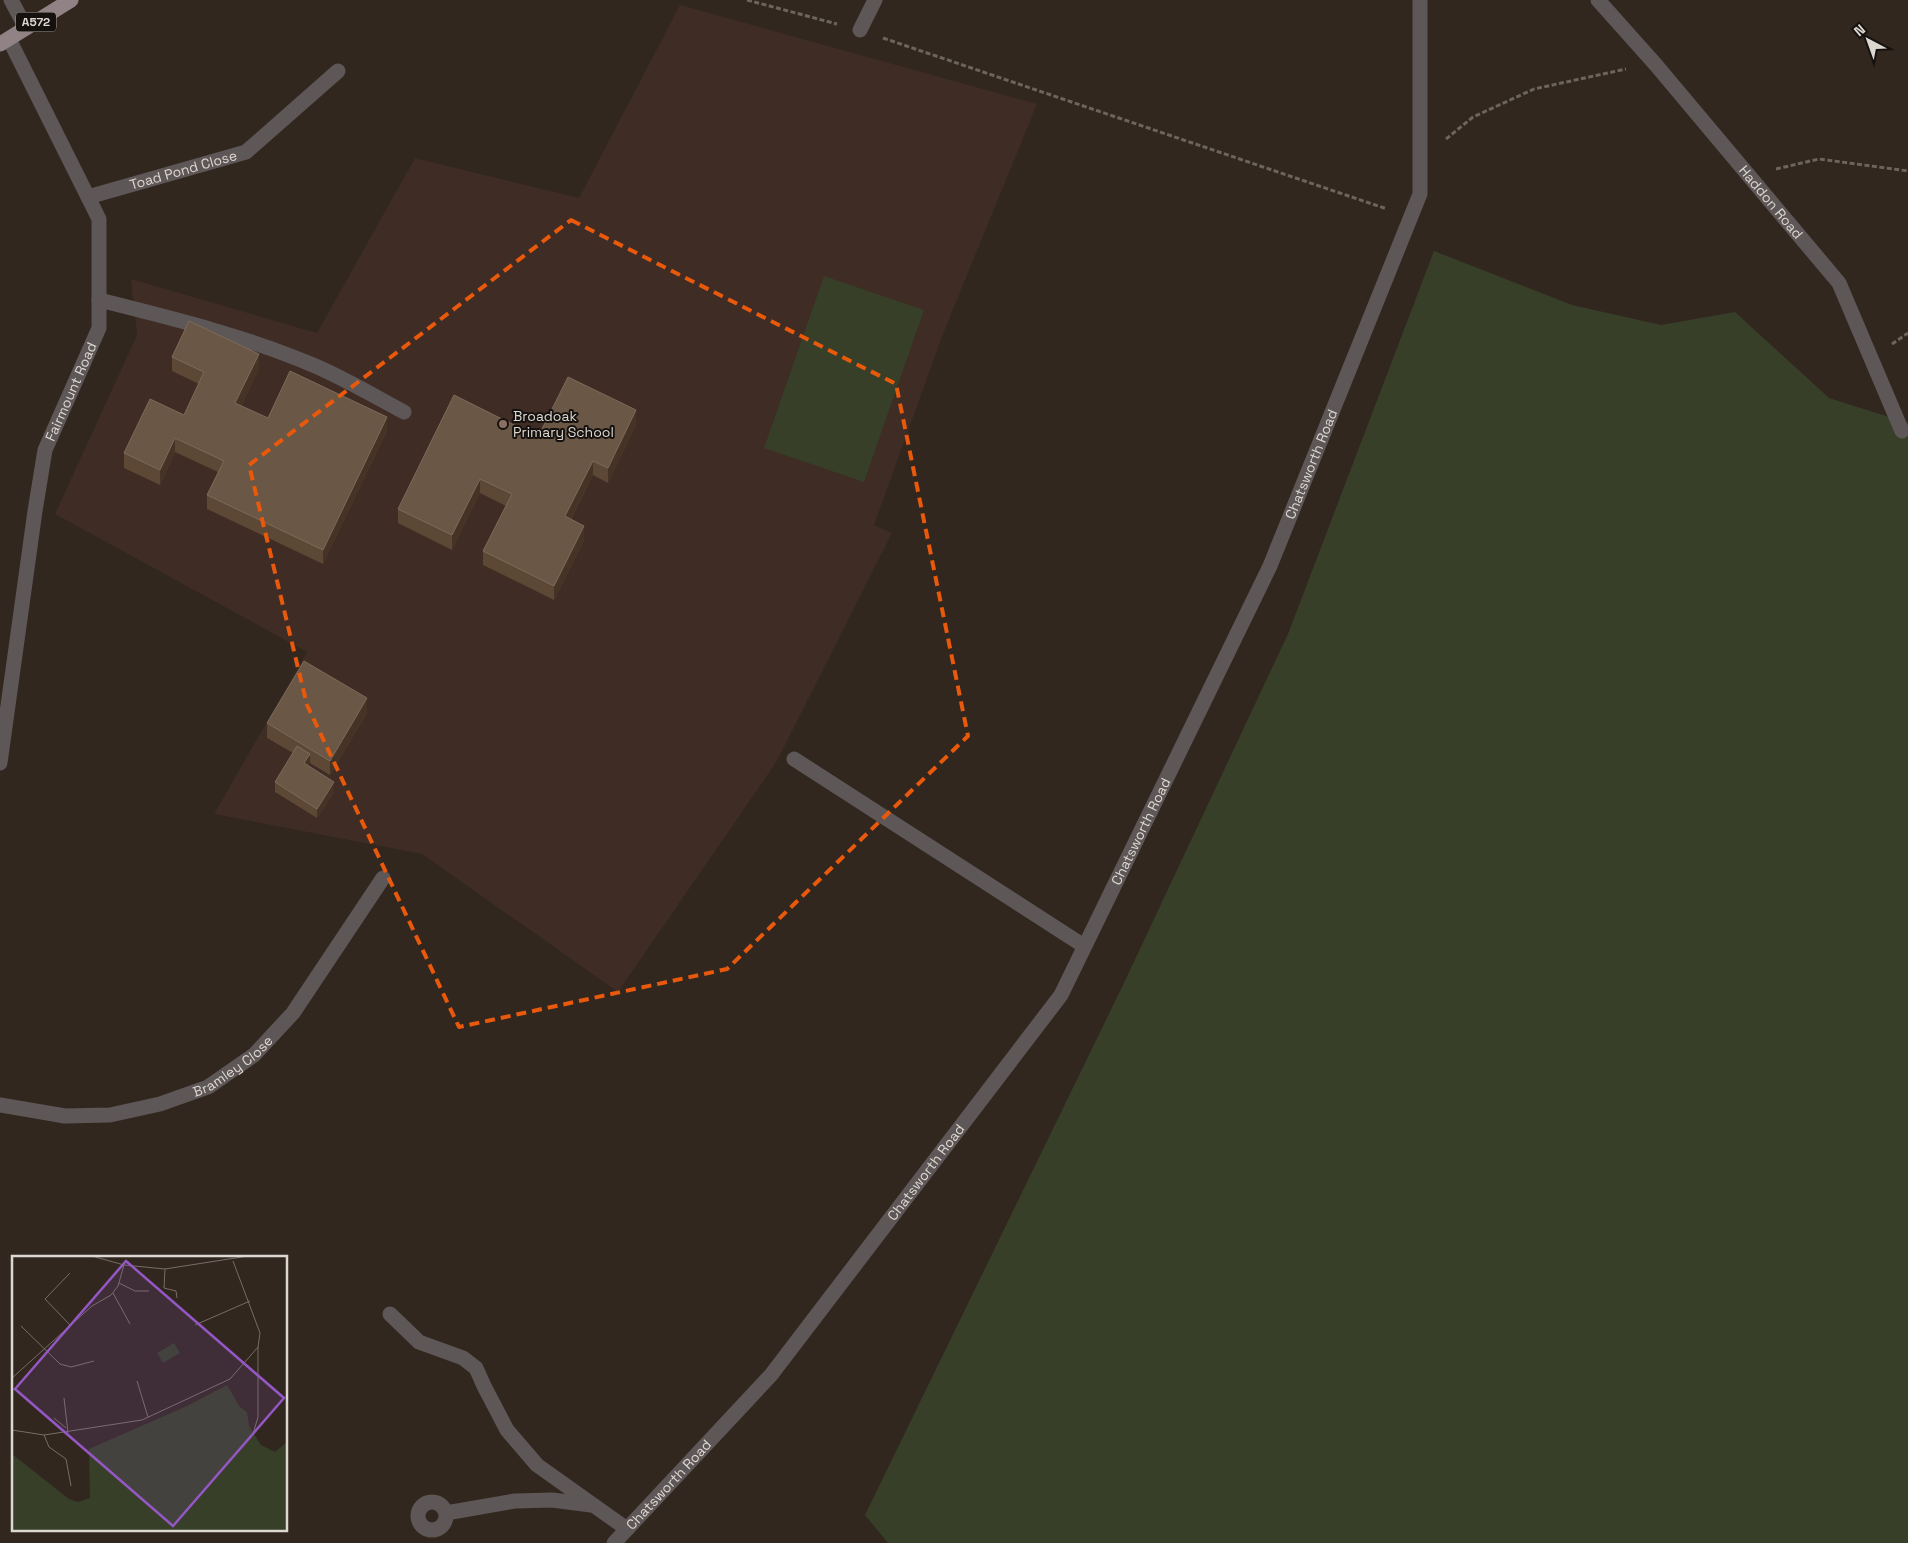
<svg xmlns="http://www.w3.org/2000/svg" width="1908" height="1543" font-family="'Space Grotesk',sans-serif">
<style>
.education{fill:#3e2c25}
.green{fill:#373f28}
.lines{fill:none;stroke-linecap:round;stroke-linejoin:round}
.path{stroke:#6d655d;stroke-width:3;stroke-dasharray:5 2.5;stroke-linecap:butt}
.lane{stroke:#5e5758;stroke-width:15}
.street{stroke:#5e5758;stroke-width:15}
.primary{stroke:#918385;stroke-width:15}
.wall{fill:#5d4835}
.shaded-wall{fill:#453425}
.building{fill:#6a5746;stroke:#7c6b5b}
.marked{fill:none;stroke:#e8590c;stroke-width:4;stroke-dasharray:10 6;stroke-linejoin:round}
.education-dot{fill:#8d6e63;stroke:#15110e;stroke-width:2}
.labels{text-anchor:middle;stroke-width:4;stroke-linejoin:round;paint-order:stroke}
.shield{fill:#15110e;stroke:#a19c96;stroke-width:1}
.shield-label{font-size:12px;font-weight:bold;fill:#ddd7d1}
.street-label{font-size:14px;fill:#ddd7d1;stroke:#15110e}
.poi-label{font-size:14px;fill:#ddd7d1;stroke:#15110e;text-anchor:start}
.inset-road{fill:none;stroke:#766d66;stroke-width:1}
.view{fill:#9457c4;fill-opacity:0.15;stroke:#9457c4;stroke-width:2.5}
.inset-edge{fill:none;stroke:#ddd7d1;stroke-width:2.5}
</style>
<rect width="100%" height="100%" fill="#31271f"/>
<path class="education" d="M680,5l357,99 -94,230 -69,191 18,8 -115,228 -159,231 -196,-138 -208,-40 93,-162 -252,-138 82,-179 -6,-56 186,54 98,-175 164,40z"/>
<path class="green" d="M1434,251l138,54 89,20 74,-13 94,86 79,25v1120h-1020l-23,-28 258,-530 165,-351z
M824,276l100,34 -60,172 -100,-34z"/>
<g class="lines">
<path class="path" d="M747,0l90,24
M883,38l504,171
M1446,139l27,-22 61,-28 92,-20
M1776,169l43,-10 89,12
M1892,344l16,-11"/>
<path class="lane" d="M11,0l15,28
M99,300c72,18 146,36 214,65 31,13 61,31 91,47
M794,759l290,187
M390,1314l29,28 44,16 13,10 8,18 23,44 30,35 90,64
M418 1516a14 14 0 1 1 28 0a14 14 0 1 1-28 0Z
M446,1513l69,-12 37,-1 39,5"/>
<g class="street">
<path id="s1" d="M1598,0l58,65 183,218 63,148"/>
<path d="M860,30l15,-30"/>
<path id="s2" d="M88,197l158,-45 92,-81"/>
<path id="s3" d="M0,763l35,-252 10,-61 54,-122v-109l-90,-180"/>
<path id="s4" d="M0,1105l65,11 45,-1 50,-11 48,-17 46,-32 39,-42 90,-135"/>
<path id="s5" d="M614,1543l157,-168 290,-380 209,-429 150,-372v-194"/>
</g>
<path class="primary" d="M0,44l71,-44"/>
</g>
<path class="wall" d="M172,357l87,12 -18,37 27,12 119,13 -64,133 -116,-55v-14l11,-23 -43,-20 -15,33 -36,-17v-15l60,-38 15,-31 -27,-13z
M636,425l-28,58 -15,-8 -22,44 13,21 -30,60 -71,-35v-14l23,-45 -26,-13 -28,57 -54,-27v-14l140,-72z
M367,713l-37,62 -20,-12 -2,3 26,26 -17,26 -42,-26v-10l18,-29 -26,-15v-15z"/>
<path class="shaded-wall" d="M259,354v15l-24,49v-15z
M636,410v15l-28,58v-15z
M387,417v14l-64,133v-14z
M175,438v14l-15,33v-15z
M593,461v14l-28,55v-14z
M480,479v14l-28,57v-15z
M584,526v14l-30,60v-14z
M367,698v15l-37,62v-14z
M310,754v9l-6,10v-10z
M334,782v10l-17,26v-9z"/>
<path class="building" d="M189,321l70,33 -24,49 33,15 22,-47 97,46 -64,133 -116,-55 17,-34 -49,-23 -15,32 -36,-17 26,-54 34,16 20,-43 -32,-15z
M568,377l68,33 -28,58 -15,-7 -28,55 19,10 -30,60 -71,-35 29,-57 -32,-15 -28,56 -54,-26 56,-114 84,42z
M304,661l63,37 -37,63 -63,-38z
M297,746l13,8 -6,9 30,19 -17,27 -42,-27z"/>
<path class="marked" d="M571,220l325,164 72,352 -241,233 -268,58 -152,-322 -58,-240z"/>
<circle class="education-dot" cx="503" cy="424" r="5"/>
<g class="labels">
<rect class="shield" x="16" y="12.5" width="40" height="19" rx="4"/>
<g class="shield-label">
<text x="36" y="26">A572</text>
</g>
<g class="street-label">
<text dy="5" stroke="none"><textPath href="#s2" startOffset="99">Toad Pond Close</textPath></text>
<text dy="5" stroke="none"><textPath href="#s1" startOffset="266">Haddon Road</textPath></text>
<text dy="5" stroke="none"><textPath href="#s3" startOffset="380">Fairmount Road</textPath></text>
<text dy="5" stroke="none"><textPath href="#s5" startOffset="1295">Chatsworth Road</textPath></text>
<text dy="5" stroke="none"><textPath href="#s5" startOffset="890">Chatsworth Road</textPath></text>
<text dy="5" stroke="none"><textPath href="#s4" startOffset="245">Bramley Close</textPath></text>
<text dy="5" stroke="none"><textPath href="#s5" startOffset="485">Chatsworth Road</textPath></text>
<text dy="5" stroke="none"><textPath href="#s5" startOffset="80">Chatsworth Road</textPath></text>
</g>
<g class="poi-label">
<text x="513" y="421">Broadoak<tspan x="513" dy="16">Primary School</tspan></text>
</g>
</g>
<g transform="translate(12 1256)">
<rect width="275" height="275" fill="#31271f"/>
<path d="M162,87l6,10 -17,10 -6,-10zM215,129l13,22 7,5 2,14 12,19 14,7 12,-10v89h-275v-77l57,45 9,3 12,-4 -1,-49 98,-43z" fill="#373f28"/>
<path class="inset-road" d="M80,0l32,9 41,4 83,-13M153,13l-1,19 12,3 1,7M58,17l-25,26 25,26M107,27l16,8h14M101,37l17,31M183,69l55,-24M9,70l39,38 11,3 23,-6M0,122l80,-72 19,-11 7,-9 6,-21M125,125l11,36M52,142l4,35M42,162l12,10M0,174l32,5 98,-15 88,-41 28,-32 2,-14 -27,-72M241,178l5,-17v-70M32,179l5,12 17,12 5,27"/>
<path class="view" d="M114,5l158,137 -111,128 -158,-137z"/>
<rect width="275" height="275" class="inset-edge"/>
</g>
<g transform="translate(1868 40) rotate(319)" stroke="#15110e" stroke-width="4" paint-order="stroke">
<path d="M0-4L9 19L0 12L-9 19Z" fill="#ddd7d1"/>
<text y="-8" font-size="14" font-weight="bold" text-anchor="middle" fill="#ddd7d1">N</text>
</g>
</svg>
